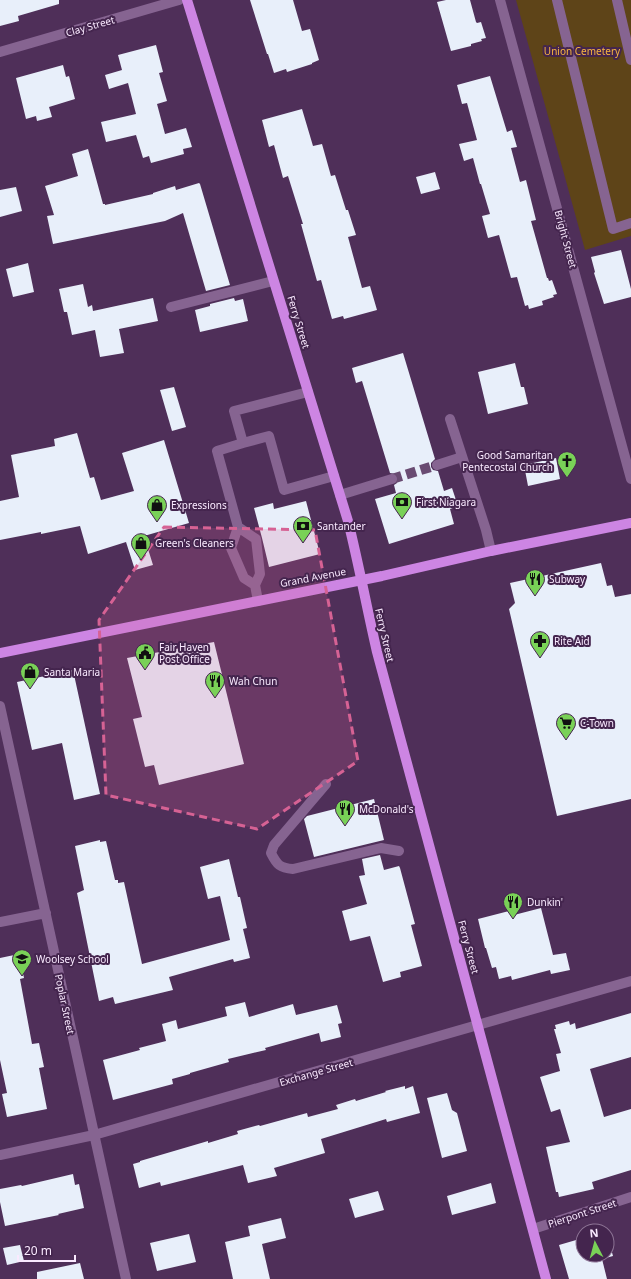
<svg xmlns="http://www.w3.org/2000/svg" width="631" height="1279" font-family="'Noto Sans',sans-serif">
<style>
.green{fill:#5e4418}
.building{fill:#e8effa}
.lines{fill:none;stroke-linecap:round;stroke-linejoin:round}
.minor-tunnel{stroke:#694b72;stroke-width:10;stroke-dasharray:10 5;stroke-linecap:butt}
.minor{stroke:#866491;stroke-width:10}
.major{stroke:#cd85e3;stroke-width:10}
.marked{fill:#d66294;fill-opacity:0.2;stroke:#d66294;stroke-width:3;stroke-dasharray:8 5;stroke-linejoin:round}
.labels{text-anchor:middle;stroke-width:4;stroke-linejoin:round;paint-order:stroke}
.street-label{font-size:10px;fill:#faeaff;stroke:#44254e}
.park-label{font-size:10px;fill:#f7b541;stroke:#44254e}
.poi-label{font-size:10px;fill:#faeaff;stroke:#44254e;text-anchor:start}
</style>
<rect width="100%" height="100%" fill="#4f2f59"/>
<path class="green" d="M516,0h115v236l-46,14z"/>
<path class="building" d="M0,0h59v4l-41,12 1,5 -19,5z
M250,0h43l9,31 8,-2 9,31 -7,3v1l-25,8 -1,-3 -12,4 -6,-19h-1z
M446,0h24l6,22 1,1 4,-1 5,16 -5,1 1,2 -11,3v2l-20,5 -14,-49z
M156,45l7,27 -4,1 8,28 -10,3 8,30 21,-6 6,19 -9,2 1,5 -33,9 -2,-7 -6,2 -7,-23 -30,7 -5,-20 35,-8 -8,-31 -19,6 -4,-14 17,-5 -4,-15z
M63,65l3,12 3,-1 6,23 -26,8 3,10 -15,4 -1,-5 -10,3 -10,-41z
M490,76l17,56 5,-2 5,17 -6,1 9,34 6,-2 10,40 -5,1 16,57h1l1,3 3,-1 5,14 -4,1 1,2 -12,4 1,4 -14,4 -1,-4 -3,1 -8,-29 -6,1 -12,-43 -11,3 -6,-22 8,-2 -9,-30h-1l-7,-26 -9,3 -5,-17 18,-4 -10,-37 -5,1 -5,-19z
M302,109l11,37 9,-2 9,32 4,-1 11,35h2l8,25 -8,2 14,51 8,-2 7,24 -33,9 -1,-3 -11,3 -11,-39 -4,1 -16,-57h2l-15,-48 -5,2 -9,-33 -5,2 -7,-27z
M88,149l15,55h2v1l48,-11v-1l22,-7 1,4 23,-7 1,1 30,101 -24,6 -23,-78 -18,8 -112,23 -6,-28 7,-1 -9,-29 33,-10 -6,-22z
M435,172l5,17 -19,5 -5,-17z
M16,187l6,24 -22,6v-27z
M621,250l10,39v8l-27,7 -10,-31 1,-1 -4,-15z
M28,263l6,29 -21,5 -7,-28z
M83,284l5,23 4,-2 1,6 60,-13 5,23 -39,8 5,24 -24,4 -5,-27 -23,5 -5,-23h-3l-5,-23z
M234,298l1,3 8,-2 5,22 -48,11 -5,-22 15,-4v-2z
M403,353l32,106 -4,4v4l2,3 5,1 6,20 8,-3 6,18 -8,3 4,15 -65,20 -14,-45 21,-6 -2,-8 3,-2 1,-6 -2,-3 -6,-1 -28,-92 -6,2 -4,-15z
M515,363l6,24h3l4,17 -40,10 -10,-42z
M174,387l12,40 -14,4 -12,-41z
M77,433l13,45 4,-1 7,23 33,-9 -12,-38 42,-13 25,83 -45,13 9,29 -18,5 -9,-28 -38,12 -8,-28 -39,8v-2l-41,8v-39l19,-4 -8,-42 44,-9 -1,-7z
M556,458l4,21 -32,7 -4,-21z
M306,501l14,53 -51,13 -7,-29 -8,-30 19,-5 1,6z
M601,563l6,23 5,-1 3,12 16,-3v205l-74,17 -48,-207 6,-6 -5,-20z
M214,642l30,122 -85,21 -5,-20 -9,2 -12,-48 9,-2 -15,-59z
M73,670l27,124 -26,6 -12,-57 -30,7 -15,-68z
M374,799l10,41 -70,17 -10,-38 3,-3z
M100,840v2l6,-1 9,39h3v3l6,-1 18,82 88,-24 -10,-44 -12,3 -8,-32 29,-8 9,38h2l7,31 -4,1 7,29 -16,4 -1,-3 -64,18 4,13 -58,14 -2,-7 -14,4 -22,-108 7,-3 -9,-44z
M380,855l4,15 15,-4 1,2 15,56 -4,1 11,41 -22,6 1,5 -18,5 -13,-46 -20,5 -8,-30 25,-7 -8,-28 6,-1 -3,-16z
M541,908l12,47 13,-2 4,17 -19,4 -1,-4 -38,10 -1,-4 -12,3 -3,-12 -4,1 -6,-20h-1l-7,-29 35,-9 1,5z
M19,954l5,24 -4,1 12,65 7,-1 5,24 -5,1 8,41 -40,8 -5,-23 5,-1 -7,-33v-102z
M245,1002l4,15 44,-13 3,11 41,-10 5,18 -4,1 3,13 -20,5 -2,-9 -54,15 1,2 -38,9 1,3 -39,11v1l-18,5 1,5 -60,16 -10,-40 37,-10 -1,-2 27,-7 -4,-17 14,-4 2,9 49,-13 -2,-9z
M631,1013v44l-41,12 14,48 27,-8v61l-39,12 2,7 -35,8 -1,-5h-2l-10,-45 24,-5 -10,-33 -9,3 -11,-35 20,-6 -4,-17 5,-1 -7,-24h2l-1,-4 14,-4 1,4 5,-2 1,6z
M405,1086v3l8,-3 7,27 -33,9 -1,-3 -65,20 4,14 -51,15 3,8 -29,7 -5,-18 -82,21 -1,-4 -21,6 -6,-24 7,-2v-1l68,-20v2l30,-9 -1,-3 22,-6 1,1 47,-13 1,4 30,-8 -2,-4 19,-6 1,2 30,-9 -1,-1z
M447,1093l5,17 5,3 10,38 -25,7 -15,-60z
M73,1174l2,11 4,-1 5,24 -26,6 1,1 -54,11 -5,-24v-13l21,-4 1,1z
M491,1183l5,20 -44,12 -5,-19z
M378,1191l6,19 -29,8 -6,-19z
M281,1218l5,20 -24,6 8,35h-37l-8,-37 25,-6 -2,-10z
M189,1234l7,28 -39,9 -7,-28z
M607,1235l6,21 -11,3 5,20h-38l-10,-34 24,-7v17h24z
M20,1245l4,16 -17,4 -4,-17z
M80,1263l4,16h-47v-7z"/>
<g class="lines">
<path class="minor-tunnel" d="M392,479l45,-14"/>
<path class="minor" d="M500,0l131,479
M557,0l56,229 18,-6
M617,0l14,60
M0,52l179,-52
M171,307l102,-26
M450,419l36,111 5,21
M243,443l26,-7 15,54 50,-14
M437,465l25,-8
M340,495l52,-16
M238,527l18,12 4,35 -5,11 3,16
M255,585l-11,-7 -13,-30 7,-21 -21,-76 26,-8 -9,-32 74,-19
M0,706l126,573
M326,784l-52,61 -3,8c6,12 9,15 22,16l88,-21 18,3
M0,922l46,-9
M0,1155l94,-20 537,-154
M533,1229l98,-32"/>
<path class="major" d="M187,0l161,521c11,44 19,88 29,131l169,627
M0,653l382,-77 109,-25 140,-28"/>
</g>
<path class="marked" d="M164,527l151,3 43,231 -101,68 -151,-34 -7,-175z"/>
<defs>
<g id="church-pin" transform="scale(1)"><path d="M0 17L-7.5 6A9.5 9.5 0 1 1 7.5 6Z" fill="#79d157" stroke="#44254e"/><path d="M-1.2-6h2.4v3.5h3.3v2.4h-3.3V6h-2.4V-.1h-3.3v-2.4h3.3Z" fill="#111"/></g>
<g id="bank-pin" transform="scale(1)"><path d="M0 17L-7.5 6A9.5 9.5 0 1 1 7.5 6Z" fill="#79d157" stroke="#44254e"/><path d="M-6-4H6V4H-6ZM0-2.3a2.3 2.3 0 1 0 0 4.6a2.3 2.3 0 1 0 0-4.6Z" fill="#111"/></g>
<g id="shop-pin" transform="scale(1)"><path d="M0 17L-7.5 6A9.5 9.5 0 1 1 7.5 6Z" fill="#79d157" stroke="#44254e"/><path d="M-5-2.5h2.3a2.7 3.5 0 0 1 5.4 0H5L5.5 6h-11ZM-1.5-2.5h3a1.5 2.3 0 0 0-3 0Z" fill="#111"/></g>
<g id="restaurant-pin" transform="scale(1)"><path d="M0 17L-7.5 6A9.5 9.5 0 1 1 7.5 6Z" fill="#79d157" stroke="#44254e"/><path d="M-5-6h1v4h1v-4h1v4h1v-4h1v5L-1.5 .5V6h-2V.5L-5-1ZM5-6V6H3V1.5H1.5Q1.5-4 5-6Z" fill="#111"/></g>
<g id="pharmacy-pin" transform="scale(1)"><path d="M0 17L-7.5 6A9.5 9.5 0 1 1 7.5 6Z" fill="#79d157" stroke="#44254e"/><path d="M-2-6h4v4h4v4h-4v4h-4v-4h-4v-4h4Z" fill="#111"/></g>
<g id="civic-pin" transform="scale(1)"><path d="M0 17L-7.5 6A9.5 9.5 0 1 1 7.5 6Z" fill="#79d157" stroke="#44254e"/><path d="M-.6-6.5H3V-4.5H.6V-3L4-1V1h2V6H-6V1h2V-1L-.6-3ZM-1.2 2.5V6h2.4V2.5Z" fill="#111"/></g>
<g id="supermarket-pin" transform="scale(1)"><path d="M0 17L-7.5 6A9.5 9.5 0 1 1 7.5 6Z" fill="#79d157" stroke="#44254e"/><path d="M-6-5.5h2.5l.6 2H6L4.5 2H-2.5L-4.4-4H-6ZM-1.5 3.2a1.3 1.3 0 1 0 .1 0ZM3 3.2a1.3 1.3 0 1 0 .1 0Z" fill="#111"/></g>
<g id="school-pin" transform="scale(1)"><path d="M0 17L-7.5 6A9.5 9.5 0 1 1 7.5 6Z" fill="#79d157" stroke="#44254e"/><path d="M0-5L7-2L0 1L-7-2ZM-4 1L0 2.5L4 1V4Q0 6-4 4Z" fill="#111"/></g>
</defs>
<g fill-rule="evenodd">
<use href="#church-pin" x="567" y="461"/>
<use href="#bank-pin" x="402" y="502"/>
<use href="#shop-pin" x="157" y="505"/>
<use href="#bank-pin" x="303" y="526"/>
<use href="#shop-pin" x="141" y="543"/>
<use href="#restaurant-pin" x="535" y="579"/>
<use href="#pharmacy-pin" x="540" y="641"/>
<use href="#civic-pin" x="145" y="653"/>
<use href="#shop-pin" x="30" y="672"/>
<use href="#restaurant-pin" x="215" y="681"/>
<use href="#supermarket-pin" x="566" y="723"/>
<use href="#restaurant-pin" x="345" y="809"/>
<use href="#restaurant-pin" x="513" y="902"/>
<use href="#school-pin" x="22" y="959"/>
</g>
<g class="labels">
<g class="street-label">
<text transform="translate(90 26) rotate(-16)" y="4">Clay Street</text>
<text transform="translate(566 239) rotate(75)" y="4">Bright Street</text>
<text transform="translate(299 322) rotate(73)" y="4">Ferry Street</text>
<text transform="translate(313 577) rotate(-11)" y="4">Grand Avenue</text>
<text transform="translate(385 635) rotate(77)" y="4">Ferry Street</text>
<text transform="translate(469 947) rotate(75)" y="4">Ferry Street</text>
<text transform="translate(65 1004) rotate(78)" y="4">Poplar Street</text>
<text transform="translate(316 1072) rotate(-16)" y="4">Exchange Street</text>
<text transform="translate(582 1213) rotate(-18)" y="4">Pierpont Street</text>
</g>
<g class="park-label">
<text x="582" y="55">Union Cemetery</text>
</g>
<g class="poi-label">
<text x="553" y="459" text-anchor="end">Good Samaritan<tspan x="553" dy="12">Pentecostal Church</tspan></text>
<text x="416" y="506">First Niagara</text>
<text x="171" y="509">Expressions</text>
<text x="317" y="530">Santander</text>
<text x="155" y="547">Green's Cleaners</text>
<text x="549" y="583">Subway</text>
<text x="554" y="645">Rite Aid</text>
<text x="159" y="651">Fair Haven<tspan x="159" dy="12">Post Office</tspan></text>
<text x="44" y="676">Santa Maria</text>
<text x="229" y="685">Wah Chun</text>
<text x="580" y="727">C-Town</text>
<text x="359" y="813">McDonald's</text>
<text x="527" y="906">Dunkin'</text>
<text x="36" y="963">Woolsey School</text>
</g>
</g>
<g transform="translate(595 1243) rotate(354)"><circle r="19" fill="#44254e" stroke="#8d7495"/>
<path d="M0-3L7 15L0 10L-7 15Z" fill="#79d157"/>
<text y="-6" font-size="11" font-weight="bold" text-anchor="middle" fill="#faeaff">N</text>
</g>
<path d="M18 1255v6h57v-6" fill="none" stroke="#faeaff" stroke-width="2"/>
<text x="24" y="1255" font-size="12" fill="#faeaff" stroke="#44254e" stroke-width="3" paint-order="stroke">20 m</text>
</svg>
